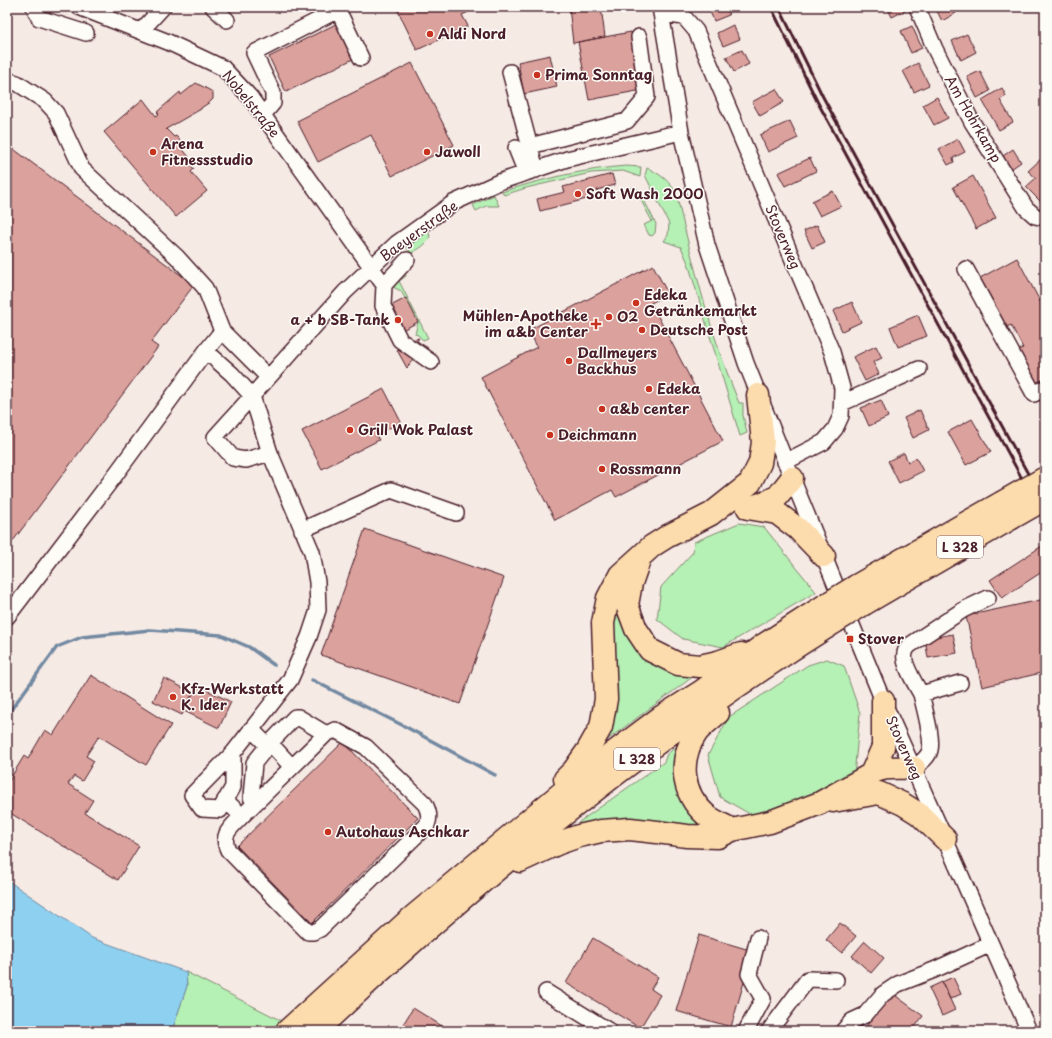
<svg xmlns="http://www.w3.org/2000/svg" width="1052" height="1038" font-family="'Playpen Sans',sans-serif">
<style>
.green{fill:#b5f0b4;stroke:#808870}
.water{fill:#8dd0ef;stroke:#7289a1}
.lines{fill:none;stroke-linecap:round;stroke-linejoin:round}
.stream{stroke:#7289a1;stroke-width:3.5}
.building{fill:#dba19c;stroke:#4a1f2b}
.minor-casing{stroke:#4a1f2b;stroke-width:18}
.highway-casing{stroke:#4a1f2b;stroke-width:25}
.minor{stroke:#fdfcf7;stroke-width:15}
.highway{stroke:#fcdcac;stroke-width:22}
.rail{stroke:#4a1f2b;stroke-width:3}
.highway-bridge-casing{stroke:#4a1f2b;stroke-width:25;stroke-linecap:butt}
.highway-bridge{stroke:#fcdcac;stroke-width:22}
.poi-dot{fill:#c8321e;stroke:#fdfcf7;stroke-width:1.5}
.labels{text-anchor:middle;stroke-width:3;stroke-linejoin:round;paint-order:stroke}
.shield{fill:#fdfcf7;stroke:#806168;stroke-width:1}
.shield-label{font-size:13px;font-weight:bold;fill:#4a1f2b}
.poi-label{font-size:14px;font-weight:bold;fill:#4a1f2b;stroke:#fdfcf7;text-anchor:start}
.street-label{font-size:14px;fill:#4a1f2b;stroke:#fdfcf7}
</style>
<rect width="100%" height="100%" fill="#f6eae5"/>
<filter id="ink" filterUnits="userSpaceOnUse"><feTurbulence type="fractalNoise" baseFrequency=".025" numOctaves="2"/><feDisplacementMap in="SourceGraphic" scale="8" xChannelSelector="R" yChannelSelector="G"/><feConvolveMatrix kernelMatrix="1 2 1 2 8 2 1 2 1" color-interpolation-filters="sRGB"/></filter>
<g filter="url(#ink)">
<path class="green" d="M626,166l15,1 -1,10 -17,-6 -32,2 -65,15 -22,7 -2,-3c39,-13 83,-23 124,-26z
M647,168c12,5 24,14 29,25 17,71 35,143 63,210h4v12l4,18 -7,3 -52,-173 -7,-16 -17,-6 4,-6 1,-11 -24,-49z
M633,187l6,3 17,34 -1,9 -3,3 -3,-1 -5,-10 8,-4 -15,-28 -8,3 -2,-6z
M494,195l5,11h-13l-10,5 -3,-6z
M428,231l2,5c-2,8 -12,14 -19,17l-4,-5z
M405,273l1,3 -7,5 29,57 -5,2 -5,-5 -3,-1 3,-12 -17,-31 -12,-6z
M739,523l25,4 52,65 -93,55 -40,-8 -26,-20 4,-32 32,-35 1,-10z
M619,586l9,45 70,42 -95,70 7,-102z
M827,659l17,7 16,47 -6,63 -99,41 -35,-20 -12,-42 21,-38 79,-52z
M680,744l27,85h-129l1,-7 85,-60 3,-8z
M186,972l96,49 -10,10h-100l15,-45z"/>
<path class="water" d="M7,880l85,58 94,34 1,14 -15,45h-165z"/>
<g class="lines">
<path class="stream" d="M312,680l94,47 89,48
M7,715l50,-68 25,-10 68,-7 71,5 28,12 25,18"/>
</g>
<path class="building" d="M396,7h83l-17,8 6,11 -51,24z
M569,7h32l4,30 -32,6z
M708,7h18l3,8 -15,6z
M887,7h17l2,3 -14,7z
M935,7h18l3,6 -14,8z
M336,24l17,35 -67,33 -17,-35z
M733,25l7,14 -17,7 -6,-13z
M912,26l10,22 -11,5 -10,-22z
M631,32l11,58 -53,10 -11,-58z
M967,34l9,18 -15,8 -9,-19z
M742,50l7,14 -15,8 -8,-15z
M550,55l7,32 -33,7 -6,-32z
M412,63l42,82 -62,31 -21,-41 -53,27 -21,-41z
M918,63l11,22 -15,7 -11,-21z
M980,71l10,20 -13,7 -10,-21z
M196,83l15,8 2,3v5l-3,3 -9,6v1l-35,20 8,8 2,-1 8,9 -3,2 8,10 -3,3 8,9 -3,3 16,19 -31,26 -72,-85 39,-33 13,17 3,-2 -2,-2 23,-20 1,3z
M1002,88l4,8 -6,4 13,22 -14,8 -17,-30z
M776,89l8,13 -24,14 -8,-14z
M937,97l11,21 -14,7 -11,-20z
M790,121l8,17 -30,14 -8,-17z
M958,139l7,13 -12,6 1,4 -6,3 -9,-16z
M7,144l187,141 -43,57 7,5 -151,202z
M1013,149l8,13 -10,7 -8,-13z
M810,158l6,13 -31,15 -7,-13z
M1041,159l4,4v38l-2,3 -17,-17 10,-9 -8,-7z
M612,174l3,11 -18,5 1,6 -58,15 -3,-12 28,-7 -2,-5z
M973,176l23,42 -20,11 -23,-42z
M833,191l8,15 -21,10 -8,-15z
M817,225l8,17 -13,6 -8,-17z
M1017,258l25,47 3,-2v76l-8,4 -18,-33 4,-2 -12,-23 -4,2 -27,-49z
M653,265l15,29 -17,9 72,138 -107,56 -4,-7 -57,30 -74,-143 56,-30 -8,-17z
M406,298l12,24 -27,14 -12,-24z
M852,302l9,20 -19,9 -9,-20z
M918,315l9,21 -29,11 -8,-20z
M419,338l-2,3 11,7 -4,5 -12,-13z
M876,346l6,12 -9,4 6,12 -14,7 -12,-24z
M400,348l15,8 -8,12 -10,-18z
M384,389l17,33 -25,13 3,5 -57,29 -20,-38z
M881,400l7,17 -19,9 -8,-18z
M920,410l9,20 -16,8 -9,-20z
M972,419l19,33 -25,13 -18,-33z
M904,453l4,9 8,-4 7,13 -24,12 -11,-22z
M365,529l139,49 -44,126 -139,-49z
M1042,546l3,4v20l-43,28 -12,-18z
M1045,599v73l-63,15 -16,-71z
M953,634l4,19 -29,5 -3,-19z
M91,675l80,50 -25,40 -47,-29 -13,20 8,5 -12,20 -8,-5 -6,8 25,16 -8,13 54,33 -21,34 -111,-69v-27l17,-28 4,3 17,-29 8,5z
M164,678l29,15 -11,22 -29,-14z
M197,685l34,17 -12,26 -35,-17z
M343,742l75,76 -106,105 -75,-77z
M840,923l16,13 -14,17 -16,-13z
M699,935l54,16 -22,76 -55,-16z
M593,938l65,39 -7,12 9,6 -20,33 -74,-45z
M865,941l19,17 -13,15 -19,-17z
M953,977l8,17 -11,5 -8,-17z
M942,982l13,28 -13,6 -13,-28z
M892,993l31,23 -11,15h-65l8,-10 10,7z
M413,1008l37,23h-51z"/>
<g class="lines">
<g class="minor-casing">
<path id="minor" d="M34,7l5,11 47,15
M79,7l89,35 55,26 27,29 134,188
M213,7l14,13
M660,7l21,125 26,113 39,118 46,115 91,223 62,138 84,192
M917,7l18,42 37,73 54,86 9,8 10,2
M661,14l23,3 12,14 136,321 10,36 -1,28 -6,13 -11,13 -39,20
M141,31l22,-24
M510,72l26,98
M7,80l10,3 28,18 11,12 26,56 95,88 28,31 17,43 -16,20 -93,127 -106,139
M263,115l10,-12v-10l-19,-40 84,-43 23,48
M530,146l97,-25 20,-24 -8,-60
M516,148l10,25
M407,260l-23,25 -1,21 17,34 31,22
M966,269l68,125 11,-6
M222,331l46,46
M206,351l26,23 20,22 -37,41 18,21 13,2 24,-7
M842,403l23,-10 54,-24
M302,530l89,-40 65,23
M921,694c-5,-9 -19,-31 -16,-41 0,-3 3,-6 5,-8l53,-35 25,-12
M251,729l12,12 7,2 22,24
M233,753v34l-13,23 -18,-1 -10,-14 41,-42 57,-73 19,-43 9,-27 -1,-28 -5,-30 -42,-99 -18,-57 93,-104 52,-49 56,-40 46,-21 68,-23 114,-27
M914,768c6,-5 14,-10 16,-18 3,-12 -6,-43 -9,-56l39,-11
M225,800l17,16 84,-82 9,-4 31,17 59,57c4,8 5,13 2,21l-107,104 -6,3h-6l-80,-82c-8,-16 4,-23 14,-34
M255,803l-4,-6 3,-34 16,-20 25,-26h3l28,17
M546,992l63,39
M746,1031l17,-32 -14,-25 9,-36
M769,1031l39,-52 28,1
M843,1031l9,-10 13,-6 18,-21 15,-10 36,-14 57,-26"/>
</g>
<g class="highway-casing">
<path id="highway" d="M748,508l29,5 21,16 26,27
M748,508l19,-6 11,-6 14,-18
M638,563l-7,20 -4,22 9,24 14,21 28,14 22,2 18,-4 23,-8
M856,586l145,-83
M864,604l146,-85
M718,713c-7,6 -15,12 -21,19 -19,27 -16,61 9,83 7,6 18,10 26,15
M872,772l11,-25v-46
M565,779l9,-9 14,-20 13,-23 5,-28 -3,-76 5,-25 12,-23 32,-29 16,-10 43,-22 39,-31 10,-20 3,-21 -5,-47
M833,801l46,-8 24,11 16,10 26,25
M520,861l39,-18 20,-7 22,-5 29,-2 27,3 30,4 31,1 14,-7 38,-8 50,-19 48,-27c12,-11 30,-8 46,-8
M287,1031l122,-111 168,-140 84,-63 41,-26 60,-45 65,-42
M316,1031c160,-152 332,-292 519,-409"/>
</g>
<use href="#minor" class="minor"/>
<use href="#highway" class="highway"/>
<path class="rail" d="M771,7l46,94 228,420
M779,7l44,90 222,408"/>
<g class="highway-bridge-casing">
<path id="highway-bridge" d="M1001,503l44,-25
M1010,519l35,-20
M827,604l29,-18
M835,622l29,-18"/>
</g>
<use href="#highway-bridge" class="highway-bridge"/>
</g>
</g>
<g class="poi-dot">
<circle cx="430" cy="34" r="4"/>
<circle cx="537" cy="75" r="4"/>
<circle cx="153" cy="152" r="4"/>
<circle cx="427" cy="152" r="4"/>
<circle cx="578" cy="194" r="4"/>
<circle cx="636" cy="303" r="4"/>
<circle cx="609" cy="317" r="4"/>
<circle cx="398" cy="320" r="4"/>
<path d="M594 318h4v4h4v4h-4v4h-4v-4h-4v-4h4z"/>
<circle cx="642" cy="330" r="4"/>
<circle cx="569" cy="361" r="4"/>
<circle cx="649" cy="389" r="4"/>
<circle cx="602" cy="409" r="4"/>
<circle cx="350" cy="430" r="4"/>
<circle cx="550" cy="435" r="4"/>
<circle cx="602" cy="469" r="4"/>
<rect x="846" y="635" width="8" height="8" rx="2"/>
<circle cx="173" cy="697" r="4"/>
<circle cx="328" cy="832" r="4"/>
</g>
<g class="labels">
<g class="shield">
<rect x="937" y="536" width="46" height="22" rx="3"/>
<rect x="614" y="748" width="46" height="22" rx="3"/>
</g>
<g class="shield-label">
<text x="960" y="552">L 328</text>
<text x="637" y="764">L 328</text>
</g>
<g class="poi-label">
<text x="438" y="39">Aldi Nord</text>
<text x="545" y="80">Prima Sonntag</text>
<text x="161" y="149">Arena<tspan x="161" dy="16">Fitnessstudio</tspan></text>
<text x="435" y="157">Jawoll</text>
<text x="586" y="199">Soft Wash 2000</text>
<text x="644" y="300">Edeka<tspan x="644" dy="16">Getränkemarkt</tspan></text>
<text x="588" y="321" text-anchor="end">Mühlen-Apotheke<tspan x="588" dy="16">im a&amp;b Center</tspan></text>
<text x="617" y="322">O2</text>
<text x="390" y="325" text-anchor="end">a + b SB-Tank</text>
<text x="650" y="335">Deutsche Post</text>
<text x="577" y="358">Dallmeyers<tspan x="577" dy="16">Backhus</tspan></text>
<text x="657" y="394">Edeka</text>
<text x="610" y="414">a&amp;b center</text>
<text x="358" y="435">Grill Wok Palast</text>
<text x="558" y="440">Deichmann</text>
<text x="610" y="474">Rossmann</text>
<text x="858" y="644">Stover</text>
<text x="181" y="694">Kfz-Werkstatt<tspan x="181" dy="16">K. Ider</tspan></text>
<text x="336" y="837">Autohaus Aschkar</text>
</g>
<g class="street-label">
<text transform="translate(251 104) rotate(51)" y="5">Nobelstraße</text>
<text transform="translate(973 119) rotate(60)" y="5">Am Hohrkamp</text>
<text transform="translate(419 231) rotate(-36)" y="5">Baeyerstraße</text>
<text transform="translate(783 237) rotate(67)" y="5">Stoverweg</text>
<text transform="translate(904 748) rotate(66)" y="5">Stoverweg</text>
</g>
</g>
<rect width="1052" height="1038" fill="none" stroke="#fdfcf7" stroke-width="24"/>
<rect x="12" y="12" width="1028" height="1014" fill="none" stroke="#4a1f2b" stroke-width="1.5" filter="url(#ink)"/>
</svg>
